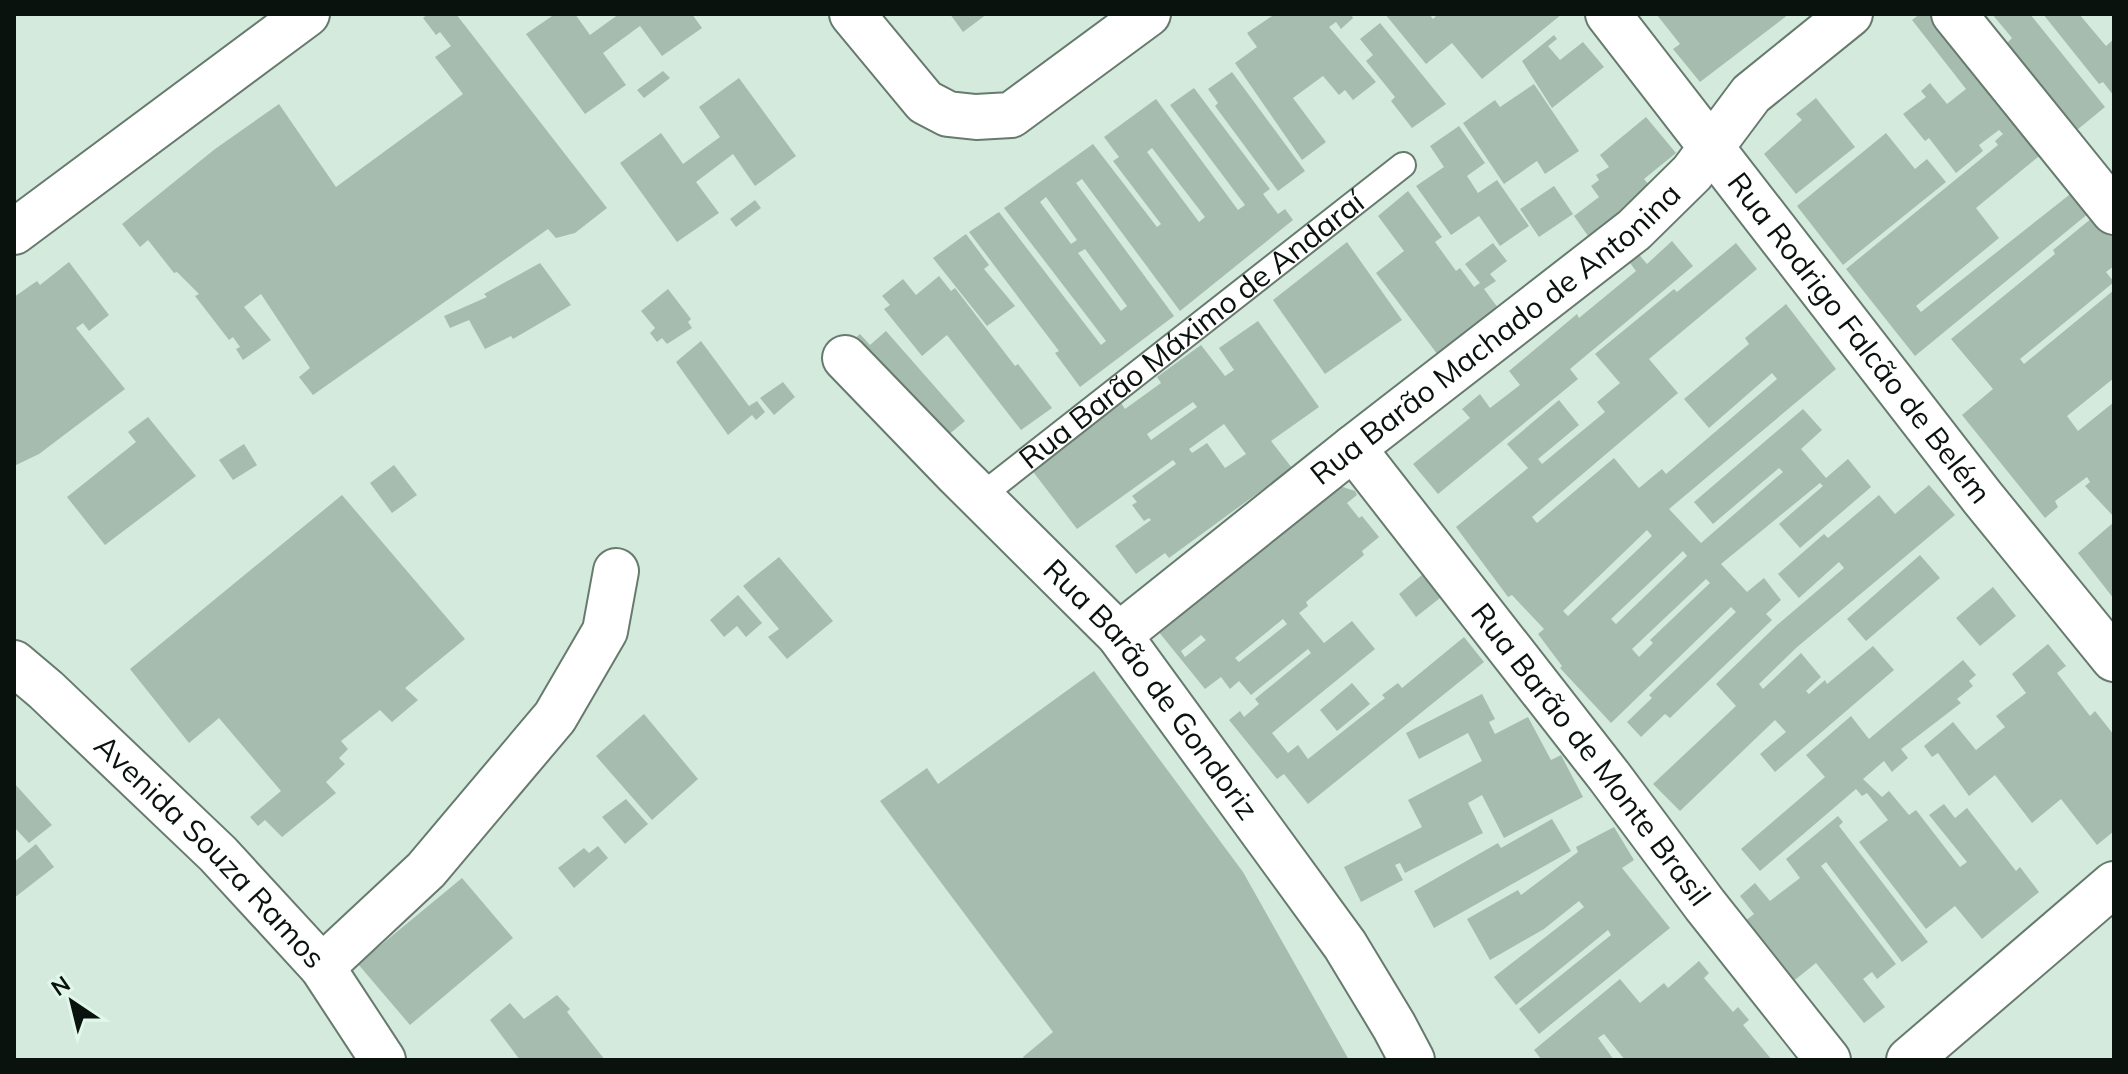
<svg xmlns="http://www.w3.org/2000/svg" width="2128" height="1074" font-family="Mulish,sans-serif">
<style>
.building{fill:#a6bcaf;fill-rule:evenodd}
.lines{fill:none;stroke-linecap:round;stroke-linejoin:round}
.lane-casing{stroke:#667a6e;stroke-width:28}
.street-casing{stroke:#667a6e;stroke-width:48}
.secondary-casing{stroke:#667a6e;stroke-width:48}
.lane{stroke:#fff;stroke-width:24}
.street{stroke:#fff;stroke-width:44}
.secondary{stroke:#fff;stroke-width:44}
.labels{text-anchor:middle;stroke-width:8;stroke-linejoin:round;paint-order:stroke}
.street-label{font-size:30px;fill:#0a120e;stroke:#e1f7ea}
</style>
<rect width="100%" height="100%" fill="#d4eadd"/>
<path class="building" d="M428,14h28l151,194 -32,25 -19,5 -8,-9 -235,166 -14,-18 11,-9 -49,-74 -17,13 27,33 -28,20 -7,-11 4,-2 -7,-10 -4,3 -34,-44 4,-2 -22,-22 -3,1 -26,-33 -8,7 -18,-23 93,-75 64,-45 57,83 127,-93 -28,-37 16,-11 -11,-14 -4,3 -13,-17z
M555,14h20l15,21 29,-21h73l10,14 -40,28 -22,-30 -37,27 23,32 -41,29 -59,-80z
M950,14h37l-24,18z
M1275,14h76l2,4 -12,11 -5,-7 -7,5 47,55 -23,18 -8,-10 -6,5 -16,-19 -30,22 33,44 -24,18 -67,-97 22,-16 -10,-14z
M1385,14h44l4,5 5,-5h124l-80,65 -30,-36 -26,21z
M1659,14h130l-89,68 -27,-33 7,-5 -23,-29z
M1920,14h17l107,138 -68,56 23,30 -83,68 5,6 157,-124 17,20 -180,148 -69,-87 152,-124 -3,-4 8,-7 -4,-4 -20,15 4,6 -27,22 -27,-35 -4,3 -22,-27 23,-17 -5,-6 9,-8 17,21 19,-15 -54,-69z
M1992,14h38l75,93 -28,23 -70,-87 5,-5z
M2043,14h36l27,32 8,-7v57l-11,-14 -4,2z
M1380,23l66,81 -34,24 -21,-27 4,-4 -29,-36 7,-6 -13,-16z
M1554,35l3,4 -9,7 12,14 23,-18 21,25 -52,41 -30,-47z
M663,71l7,7 -26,20 -7,-8z
M1232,72l73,99 -27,20 -63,-85 3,-3 -10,-14z
M739,78l57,78 -41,30 -22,-32 -37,28 23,31 -42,29 -57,-79 41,-30 22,31 37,-27 -21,-30z
M1534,84l45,67 -34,23 -8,-13 -33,23 -41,-61 32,-23 5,7z
M1194,88l76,101 -7,5 15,20 7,-5 8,11 -113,91 -98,-132 -6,4 98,133 -94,71 -25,-34 4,-2 -90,-119 30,-20 102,133 5,-4 -102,-133 89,-64 64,83 4,-3 -48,-63 6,-4 -15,-20 52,-38 82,111 7,-5 -75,-100zM1152,148l53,69 -6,5 -52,-70zM1046,197l31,43 -6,4 -31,-42zM1085,249l42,57 -6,5 -43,-58z
M1816,98l39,49 -59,47 -32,-40 38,-34 -6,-6z
M1646,117l30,36 -32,26 6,7 -16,12 5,5 -46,40 -19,-27 25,-19 -8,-11 8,-6 -3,-5 13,-8 -9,-12z
M1459,126l26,37 -18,13 11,17 19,-13 32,46 -29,20 -21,-30 -28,19 -35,-49 28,-19 -14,-21z
M1886,133l29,36 12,-10 19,23 -103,83 -46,-59z
M1554,186l19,28 -34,23 -19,-28z
M1408,191l34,46 -7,5 21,29 4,-3 14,19 6,-4 -15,-19 28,-21 14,18 -17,13 6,7 -12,8 20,27 -66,39 -62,-82 28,-22 -26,-35z
M755,200l6,8 -25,19 -6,-8z
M2098,213l16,19v34l-8,6 8,10 -94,77 4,5 90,-74v88l-47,38 11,15 36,-29v115l-29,-31 5,-4 -3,-5 -32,24 3,6 -13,11 -83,-103 31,-26 -42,-50 104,-85 -2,-4z
M966,234l23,31 -5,4 31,37 -28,20 -54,-68z
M1672,241l21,25 -123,103 8,10 -140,115 -25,-30 57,-46 -8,-9 18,-15 10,14 30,-23 -11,-14 68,-57 2,4 57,-47 -9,-12 9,-8 11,13z
M1347,242l55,78 -77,54 -52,-74z
M1736,243l21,26 -108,90 29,34 -146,124 5,6 77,-65 25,30 23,-19 4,5 111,-95 -5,-6 -63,55 -25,-29 65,-55 -4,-6 41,-34 50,65 -167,140 32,34 82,-71 -4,-4 -66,56 -19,-22 109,-93 19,21 -21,19 25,29 22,-19 23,28 -71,61 -21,-24 44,-38 -3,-3 -99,81 26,28 17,-14 17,22 -15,14 6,6 -102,98 -5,-4 -24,23 -14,-15 25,-24 -3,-3 87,-83 -5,-5 -120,116 -51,-55 2,-2 -24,-32 6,-5 -32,-34 -4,2 -52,-70 72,-59 -21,-24 52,-44 20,25 -41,34 4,5 63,-52 -8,-10 23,-19 -25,-29 79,-65 3,3zM1647,530l5,6 -84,80 -5,-5zM1683,551l4,5 -71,68 -5,-5zM1706,579l4,4 -60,57 3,3 -14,14 -7,-8z
M69,262l40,53 -20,16 -6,-8 -7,5 49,61 -86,65 -25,12v-169l23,-16 3,4z
M540,263l31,42 -58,34 -2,-3 -26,13 -16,-29 -19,8 -6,-12 43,-19 -3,-3z
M939,276l12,15 4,-3 60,78 3,-2 34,44 -31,22 -74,-95 -25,21 -38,-47 6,-4 -8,-9 21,-17 13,16z
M668,289l23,30 -3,3 4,6 -25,16 -5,-6 -5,4 -7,-9 5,-5 -14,-17z
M1258,321l61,86 -48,34 21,27 -123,90 -4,-5 -29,21 -21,-28 36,-26 -2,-2 -5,3 -12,-16 5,-3 -5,-6 44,-32 -3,-4 -96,69 -46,-60 90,-66 4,6 36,-26 -4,-6 44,-32 24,31 9,-6 -15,-22zM1193,402l4,5 -46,33 -4,-6zM1224,424l22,30 -21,14 -18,-25 -15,10 -3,-4z
M886,331l79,90 -24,20 -88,-101 7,-6 10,11z
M701,341l48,65 8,-5 8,11 -9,8 -4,-5 -24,20 -52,-73z
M783,382l12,15 -21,18 -14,-17z
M148,417l48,59 -91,69 -38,-48 69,-55 -8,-10z
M244,444l13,21 -24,15 -14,-20z
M394,465l23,30 -25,18 -22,-30z
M1929,485l26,30 -159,133 -37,36 4,5 38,-36 20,24 -15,14 3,3 16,-14 2,4 46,-38 21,24 -119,102 -15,-18 26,-22 -11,-12 -95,91 -27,-27 83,-78 -20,-22 61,-59 67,-57 -5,-6 -40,36 -21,-24 46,-40 4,4 51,-43 16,19z
M1340,486l15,5 2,4 -10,8 12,15 3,-2 17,21 -17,14 2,4 -58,47 2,4 -9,7 25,30 28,-22 23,28 -103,84 16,20 10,-8 10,14 77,-61 -3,-3 16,-12 4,5 62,-51 20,25 -176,142 -24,-30 -7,5 -48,-59 11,-9 4,6 15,-13 -4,-5 56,-46 -3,-4 -57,46 -12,-14 -9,8 -9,-12 -16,12 -47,-58zM1283,619l4,5 -48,38 -4,-4zM1201,635l5,5 -21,17 -4,-6z
M342,495l123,144 -60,49 13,12 -26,22 -12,-12 -39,31 7,8 -9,9 6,6 -19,18 10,11 -54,44 -17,-17 -7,6 -8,-9 31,-26 -62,-73 -30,25 -59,-74z
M2114,522v77l-36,-46z
M1920,555l20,23 -74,63 -19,-22z
M779,557l54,64 -46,38 -19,-22 11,-8 -36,-43z
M1422,575l18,23 -24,19 -17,-23z
M1993,587l23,29 -36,30 -24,-28z
M738,595l24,28 -16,14 -9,-11 -13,11 -14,-17z
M2048,644l18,22 -9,7 33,43 5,-5 19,24v96l-17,14 -36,-46 -29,24 -37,-48 -26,21 -31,-43 -6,4 -8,-11 29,-24 23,28 29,-23 -9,-11 30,-23 -14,-19z
M1963,660l13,15 -7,6 4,5 -16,13 4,4 -60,46 7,9 -14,12 -2,2 -8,-11 -21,18 19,18 7,-6 20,24 7,-5 44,57 7,-5 -38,-47 15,-11 11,14 12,-10 49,63 4,-4 19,25 -57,47 -27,-33 -29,23 -67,-87 29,-22 -21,-27 -5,3 -6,-7 -96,82 -19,-22 84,-72 -19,-22 45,-39 18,23z
M1094,671l149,201 106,188h-324l-2,-3 30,-25 -173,-231 47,-33 11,16z
M1352,683l18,21 -33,27 -17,-21z
M1482,694l13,25 -6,3 6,12 33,-17 23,43 10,-5 22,42 -79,41 -22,-43 -14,8 15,30 -78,40 -5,-10 -5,2 8,15 -42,22 -17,-35 78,-40 -14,-27 74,-39 -14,-28 -49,26 -13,-26z
M644,714l54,65 -46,41 -56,-64z
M14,783l38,42 -23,18 -15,-16z
M626,799l22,25 -23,20 -23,-27z
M1838,816l5,6 -4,4 89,116 -26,20 -76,-100 -5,4 75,98 -19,15 -5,-7 -9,7 22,28 -21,16 -48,-60 -25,20 -47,-61 10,-8 -14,-18 15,-13 15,18 30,-23 -14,-19z
M1552,819l19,32 -137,77 -20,-37 84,-48 3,5z
M1614,827l20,33 -12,8 48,60 -131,106 -20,-25 92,-74 -3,-5 -92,75 -22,-28 90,-70 -5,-6 -35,28 -54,31 -23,-41 51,-29 3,5 57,-43 -2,-5z
M36,844l18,23 -40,31v-36z
M598,846l10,12 -34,30 -16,-20 26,-20 5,5z
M462,878l51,60 -103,87 -52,-61z
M1699,961l10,12 -5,5 29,34 5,-5 11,13 -6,5 29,35h-147l-21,-26 -6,4 16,22h-72l-8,-10 86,-71 20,24 24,-20 4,5z
M557,995l13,14 -3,3 38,48h-85l-30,-40 20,-17 14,16z"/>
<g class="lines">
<g class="lane-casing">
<g id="lane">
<path id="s1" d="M981,496l422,-331"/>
</g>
</g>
<g class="street-casing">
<g id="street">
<path d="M852,14l73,88 23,12 28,3 35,-2 137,-101"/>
<path id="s2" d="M1608,14l374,483 132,162"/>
<path d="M1954,14l160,198"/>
<path id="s3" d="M845,358l111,115 163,162 226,310 49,81 18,34"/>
<path id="s4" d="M1353,448l256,328 96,129 123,155"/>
<path id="s5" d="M1119,635l234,-187 281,-218 58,-57 59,-79 99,-80"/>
<path d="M322,967l104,-97 129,-153 50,-86 11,-60"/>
<path d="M1909,1060l205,-176"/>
</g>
</g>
<g class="secondary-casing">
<g id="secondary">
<path d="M14,232l293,-218"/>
<path id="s6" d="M14,663l32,27 172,164 104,113 61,93"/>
</g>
</g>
<use href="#lane" class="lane"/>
<use href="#street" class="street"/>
<use href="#secondary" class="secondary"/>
</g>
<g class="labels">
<g class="street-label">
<text dy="10" stroke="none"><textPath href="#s1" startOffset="268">Rua Barão Máximo de Andaraí</textPath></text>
<text dy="10" stroke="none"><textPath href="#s5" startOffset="482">Rua Barão Machado de Antonina</textPath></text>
<text dy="10" stroke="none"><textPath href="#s2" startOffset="410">Rua Rodrigo Falcão de Belém</textPath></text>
<text dy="10" stroke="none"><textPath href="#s3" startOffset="452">Rua Barão de Gondoriz</textPath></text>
<text dy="10" stroke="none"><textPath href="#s4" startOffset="388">Rua Barão de Monte Brasil</textPath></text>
<text dy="10" stroke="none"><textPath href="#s6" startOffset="272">Avenida Souza Ramos</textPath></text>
</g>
</g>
<rect width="2128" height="1074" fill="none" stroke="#0a120e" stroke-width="32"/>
<g transform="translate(72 1002) rotate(325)" stroke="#e1f7ea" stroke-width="6" paint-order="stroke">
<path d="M0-6L14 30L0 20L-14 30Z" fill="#0a120e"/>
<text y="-12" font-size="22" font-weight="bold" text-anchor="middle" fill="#0a120e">N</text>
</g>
</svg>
